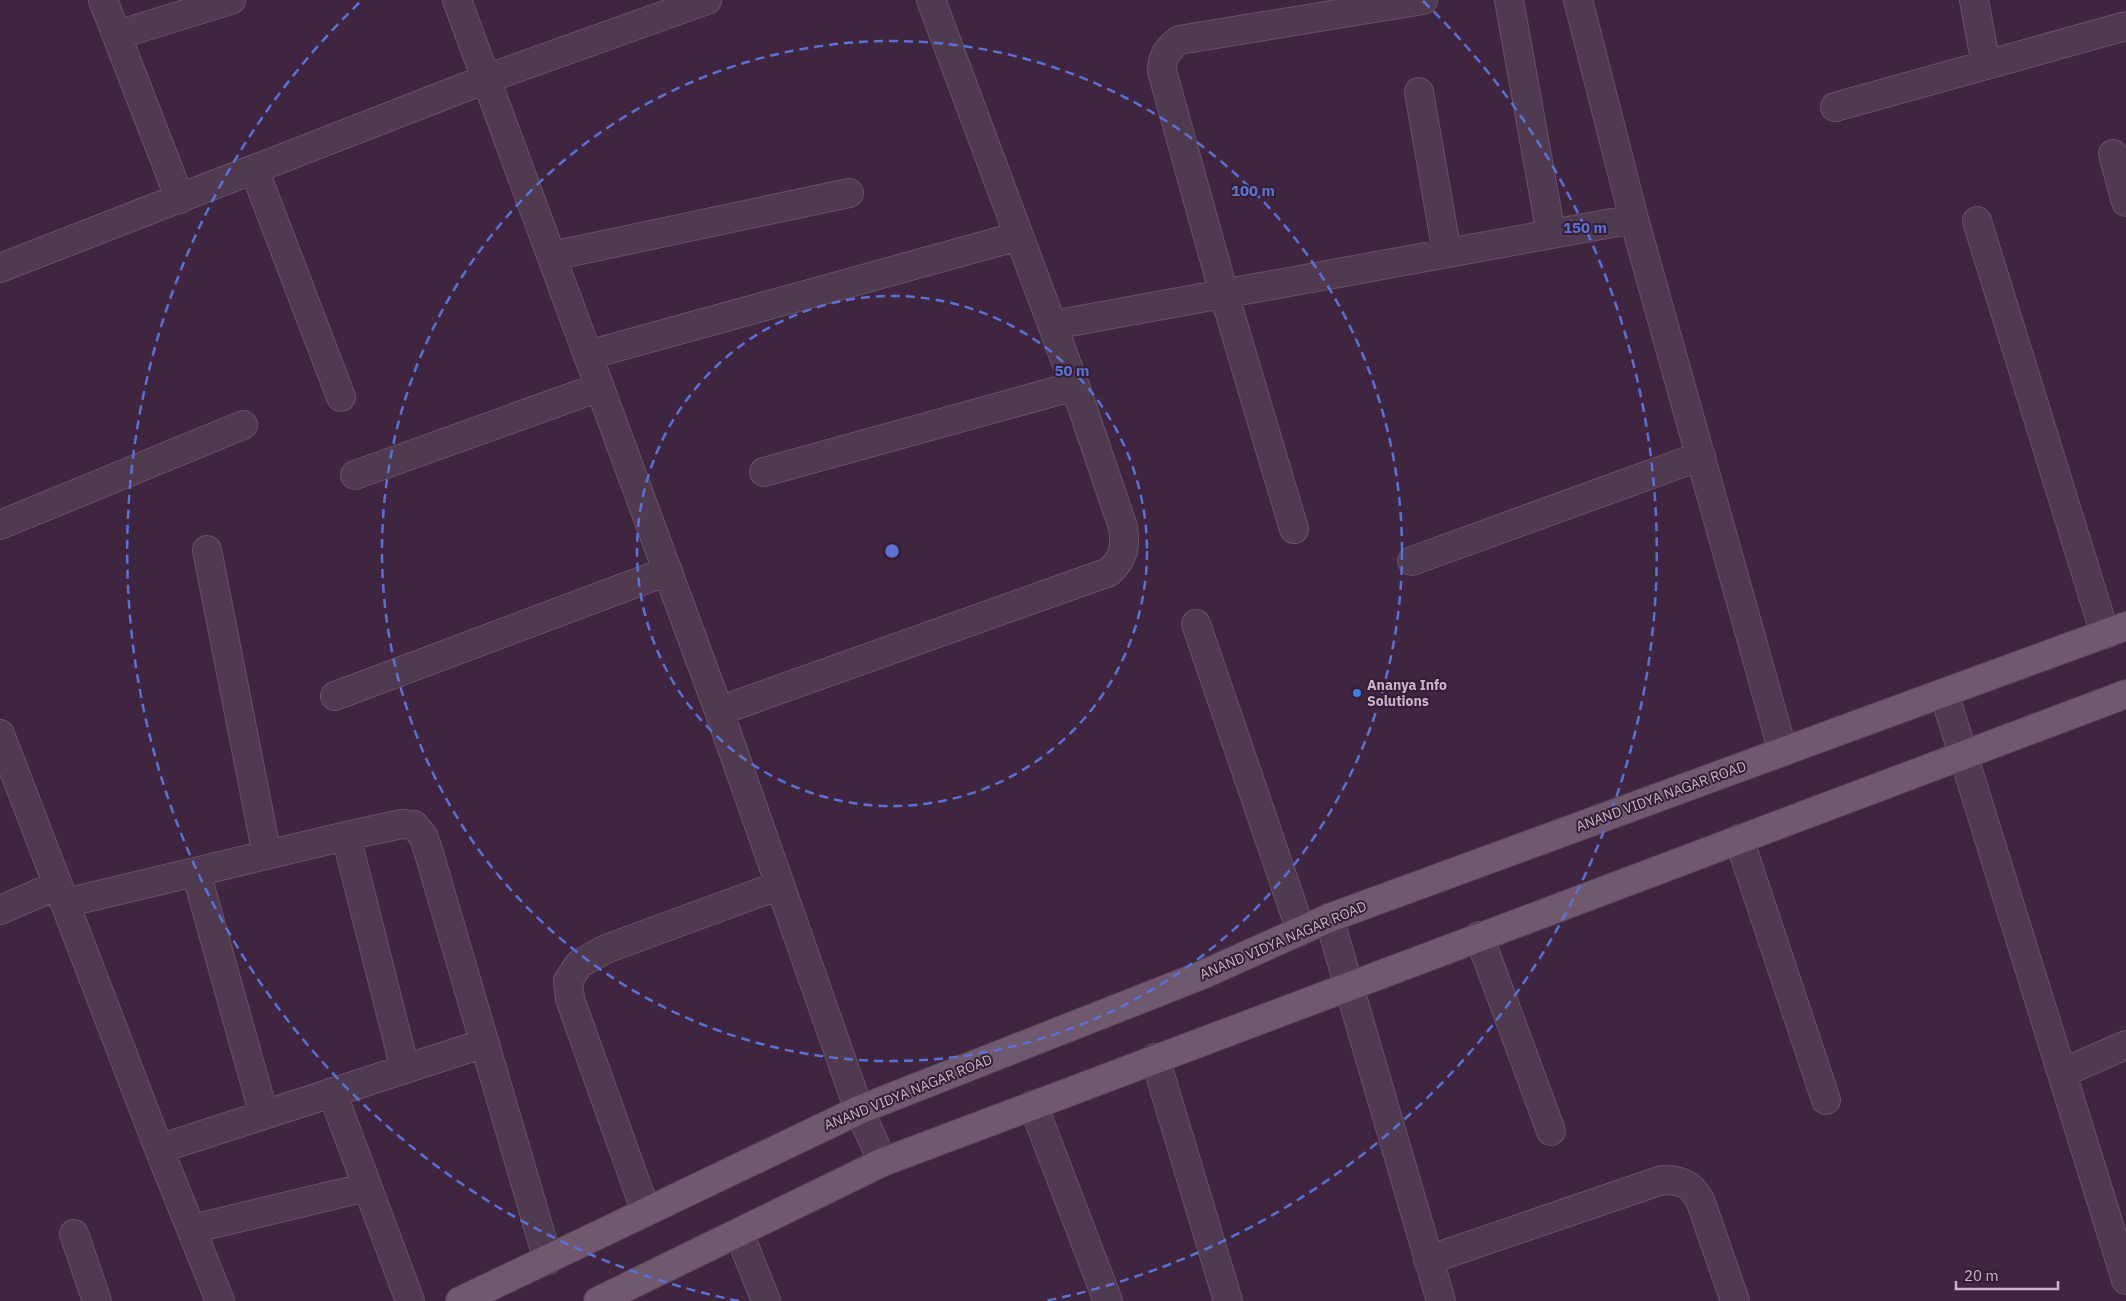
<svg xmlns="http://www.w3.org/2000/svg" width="2126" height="1301" font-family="'IBM Plex Sans',sans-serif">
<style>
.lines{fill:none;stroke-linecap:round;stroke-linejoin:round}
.minor-casing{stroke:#685267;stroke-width:30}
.major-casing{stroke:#564056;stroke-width:30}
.minor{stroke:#503a4f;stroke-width:28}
.major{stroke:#70586f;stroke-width:28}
.ring{fill:none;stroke:#5a72d3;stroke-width:2.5;stroke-dasharray:9 6}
.shop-dot{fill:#3f7fe0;stroke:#351e35;stroke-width:2}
.labels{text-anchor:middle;stroke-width:4;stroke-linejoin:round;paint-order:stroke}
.poi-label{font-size:14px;font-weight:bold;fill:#cbb6c9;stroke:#351e35;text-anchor:start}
.street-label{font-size:14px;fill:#cbb6c9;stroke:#351e35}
.centre{fill:#5a72d3;stroke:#351e35;stroke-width:2.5}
.ring-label{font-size:15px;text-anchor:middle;font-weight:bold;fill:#5a72d3;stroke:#351e35;stroke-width:4;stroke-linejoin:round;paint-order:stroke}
</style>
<rect width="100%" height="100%" fill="#402540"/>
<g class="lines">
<g class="minor-casing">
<path id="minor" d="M103,0l77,199
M457,0l262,711 140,399 24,52
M1509,0l42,234
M1578,0l56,219 149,533
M1974,0l12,65
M117,35l114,-35
M1419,92l28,161
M1835,107l291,-81
M2113,154l13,48
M254,169l87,228
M1977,221l128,413
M552,256l297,-63
M0,268l486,-189 221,-79
M1053,325l581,-106
M588,355l431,-119
M764,472l311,-86
M355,475l245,-88
M0,525l243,-100
M1294,529l-70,-235 -62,-223c0,-15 5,-21 17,-31l244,-40
M207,550l60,305
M1412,561l289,-105
M1196,624l105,307
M1944,693l182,587
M335,696l333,-125
M719,711l390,-139c15,-14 17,-25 14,-45l-48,-141 -144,-386
M0,734l159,415 61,152
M346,836l59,233
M1739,839l87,261
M196,872l68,243
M65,903l281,-67 56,-12 12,1 9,11 5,14 120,410
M0,910l58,-25
M1329,918l112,383
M1479,936l72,195
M1155,1058l73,243
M2062,1073l64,-28
M332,1092l78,209
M1033,1105l75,196
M159,1149l326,-106
M646,1212l-76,-213 -2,-18 11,-17 27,-15 174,-64
M192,1229l175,-42
M739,1233l27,68
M74,1234l23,67
M1428,1260l234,-80c19,0 28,3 38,20l35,101"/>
</g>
<g class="major-casing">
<path id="major" d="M460,1301l399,-191 343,-135 127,-57 797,-292
M598,1301l285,-139 1243,-468"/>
</g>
<use href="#minor" class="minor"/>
<use href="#major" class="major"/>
</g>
<g class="ring">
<circle cx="892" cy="551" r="255"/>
<circle cx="892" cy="551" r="510"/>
<path d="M739 1301A765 765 0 0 1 361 1M1423 1A765 765 0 0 1 1045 1301"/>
</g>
<circle class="shop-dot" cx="1357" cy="693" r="5"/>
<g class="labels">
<g class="poi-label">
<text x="1367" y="690">Ananya Info<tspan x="1367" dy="16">Solutions</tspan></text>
</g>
<g class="street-label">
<text transform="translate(1661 796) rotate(-20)" y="5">ANAND VIDYA NAGAR ROAD</text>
<text transform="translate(1283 940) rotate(-23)" y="5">ANAND VIDYA NAGAR ROAD</text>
<text transform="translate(908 1092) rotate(-22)" y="5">ANAND VIDYA NAGAR ROAD</text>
</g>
</g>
<circle cx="892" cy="551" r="8" class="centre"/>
<g class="ring-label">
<text x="1253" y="196">100 m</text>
<text x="1585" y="233">150 m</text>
<text x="1072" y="376">50 m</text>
</g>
<path d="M1956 1281v8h102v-8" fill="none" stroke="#cbb6c9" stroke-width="2.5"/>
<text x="1964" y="1281" font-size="15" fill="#cbb6c9" stroke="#351e35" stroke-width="4" paint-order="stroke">20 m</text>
</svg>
